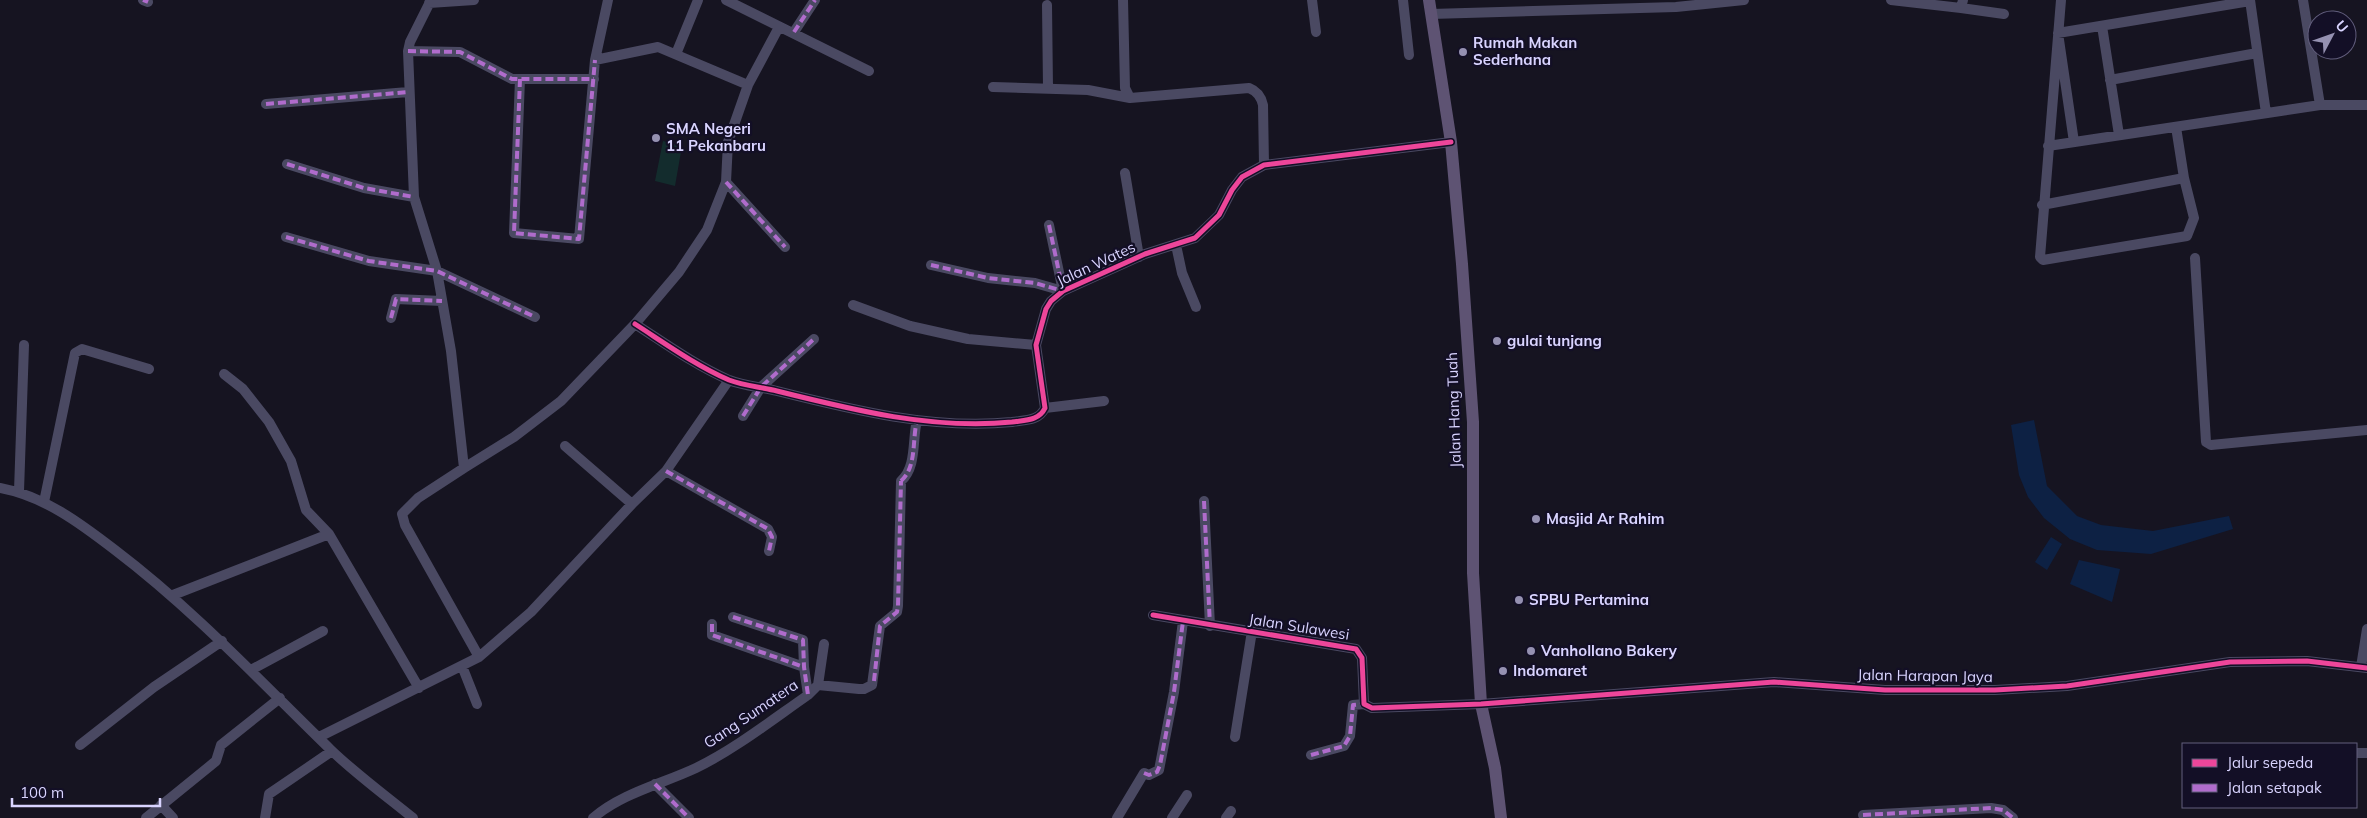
<svg xmlns="http://www.w3.org/2000/svg" width="2367" height="818" font-family="Mulish,sans-serif">
<style>
.green{fill:#132c2d}
.water{fill:#0d2144}
.lines{fill:none;stroke-linecap:round;stroke-linejoin:round}
.minor{stroke:#4a4962;stroke-width:10}
.major{stroke:#5e5373;stroke-width:12}
.quiet{stroke:#b06ccc;stroke-width:4;stroke-dasharray:8 4;stroke-linecap:butt}
.cycleway-casing{stroke:#130f26;stroke-width:8}
.cycleway{stroke:#ed469a;stroke-width:5}
.poi-dot{fill:#9591b1;stroke:#130f26;stroke-width:2}
.labels{text-anchor:middle;stroke-width:4.5;stroke-linejoin:round;paint-order:stroke}
.poi-label{font-size:15px;font-weight:bold;fill:#d9d4ff;stroke:#130f26;text-anchor:start}
.street-label{font-size:15px;fill:#d9d4ff;stroke:#130f26}
</style>
<rect width="100%" height="100%" fill="#161421"/>
<path class="green" d="M663,141l19,5 -7,40 -20,-5z"/>
<path class="water" d="M2034,420l13,66 30,30 24,9 52,6 76,-15 4,13 -82,25 -54,-4 -27,-11 -26,-21 -16,-21 -9,-22 -8,-50z
M2051,537l11,7 -15,26 -12,-8z
M2079,560l41,9 -8,33 -42,-18z"/>
<g class="lines">
<path class="minor" d="M143,0l5,2
M431,0l-21,42 -2,9 6,146 23,74 14,80 13,117 -46,30 -16,16 3,11 74,132
M726,0l143,71
M1123,0l2,88 5,10 119,-10c8,3 12,8 14,17l1,60
M1312,0l4,32
M1403,0l6,55
M1891,0l70,8 2,-8
M2061,0l-21,257 3,3 144,-24 7,-18 -10,-40 -8,-51
M2250,0l16,113
M2303,0l17,105
M429,3l45,-3
M1047,5l1,83
M1961,8l43,6
M1431,14l245,-7 68,-7
M2102,26l17,109
M794,32l21,-32
M408,51l52,1 52,27h82
M676,54l22,-54
M595,60l63,-13 90,38
M520,79l-6,154 65,6 16,-179 13,-60
M2110,80l147,-27
M993,87l95,3 42,8
M266,104l142,-12
M2074,142l-16,-109 192,-32
M2048,146l272,-41h47
M287,164l77,24 50,9
M1125,173l14,84
M726,182l59,65
M2042,205l142,-27
M1049,225l14,66
M286,237l83,24 68,10 98,46
M1176,245l6,28 14,34
M2195,258l11,184 5,3 156,-15
M931,265l57,13 47,5 28,8
M853,305l57,21 58,13 68,6
M391,318l5,-19 46,2
M635,324c31,20 60,41 94,56 15,6 33,7 48,11 76,19 156,39 235,31 13,-2 27,-1 33,-14l-9,-63 10,-36 5,-8 12,-10 51,-23 31,-14 50,-16 24,-23 13,-25 10,-13 22,-12 187,-23
M224,374l19,15 26,33 22,39 15,49 23,24 90,154
M1045,408l59,-7
M743,416l18,-29 53,-48
M565,446l67,58
M464,468l50,-31 47,-36 74,-77 44,-52 28,-42 19,-48 2,-40 20,-57 31,-58
M666,471l102,58 4,8 -3,14
M901,481c16,-14 11,-41 16,-61
M0,488c44,8 80,35 115,62 79,60 145,131 216,200 25,24 55,46 82,68
M19,491l5,-146
M1204,501l6,125
M44,502l31,-149 7,-4 67,20
M173,595l156,-61
M1153,615l203,34 6,9 2,46 8,4 109,-4 293,-22 111,8h110l72,-4 163,-24 77,-1 60,7
M733,617l70,23 1,27 4,28
M712,624v11l92,32
M462,666l15,38
M2361,667l6,-38
M251,670l72,-39
M818,685l6,-41
M319,737l160,-80 52,-45 101,-108 34,-33 63,-91
M1235,737l17,-106
M80,745l74,-58 68,-46
M2356,753h11
M1311,755l33,-9 6,-10 3,-31 11,-1
M655,784l34,34
M161,805l12,13
M1863,815l128,-7 12,2 10,8
M146,818l70,-57 5,-16 59,-47
M265,818l4,-24 63,-43
M593,818c29,-25 69,-34 103,-50 39,-19 76,-48 112,-73l10,-10 41,4h5l8,-4 8,-59 17,-14 1,-6 3,-125
M1117,818l27,-45 5,2 10,-5 15,-78 9,-71
M1172,818l15,-23
M1226,818l5,-7"/>
<path class="major" d="M1429,0l22,142 11,122 11,158v151l8,131 14,64 6,50"/>
<path class="quiet" d="M143,0l5,2
M794,32l21,-32
M408,51l52,1 52,27h82
M520,79l-6,154 65,6 16,-179
M266,104l142,-12
M287,164l77,24 50,9
M726,182l59,65
M1049,225l14,66
M286,237l83,24 68,10 98,46
M931,265l57,13 47,5 28,8
M391,318l5,-19 46,2
M743,416l18,-29 53,-48
M666,471l102,58 4,8 -3,14
M901,481c16,-14 11,-41 16,-61
M1204,501l6,125
M733,617l70,23 1,27 4,28
M712,624v11l92,32
M874,681l6,-55 17,-14 1,-6 3,-125
M1311,755l33,-9 6,-10 3,-31 11,-1
M1144,773l5,2 8,-3 3,-7 14,-73 9,-71
M655,784l34,34
M1863,815l128,-7 12,2 10,8"/>
<g class="cycleway-casing">
<path id="cycleway" d="M635,324c31,20 60,41 94,56 15,6 33,7 48,11 76,19 156,39 235,31 13,-2 27,-1 33,-14l-9,-63 10,-36 5,-8 12,-10 51,-23 31,-14 50,-16 24,-23 13,-25 10,-13 22,-12 187,-23
M1153,615l203,34 6,9 2,46 8,4 109,-4 293,-22 111,8h110l72,-4 163,-24 77,-1 60,7"/>
</g>
<use href="#cycleway" class="cycleway"/>
</g>
<g class="poi-dot">
<circle cx="1463" cy="52" r="5"/>
<circle cx="656" cy="138" r="5"/>
<circle cx="1497" cy="341" r="5"/>
<circle cx="1536" cy="519" r="5"/>
<circle cx="1519" cy="600" r="5"/>
<circle cx="1531" cy="651" r="5"/>
<circle cx="1503" cy="671" r="5"/>
</g>
<g class="labels">
<g class="poi-label">
<text x="1473" y="48">Rumah Makan<tspan x="1473" dy="17">Sederhana</tspan></text>
<text x="666" y="134">SMA Negeri<tspan x="666" dy="17">11 Pekanbaru</tspan></text>
<text x="1507" y="346">gulai tunjang</text>
<text x="1546" y="524">Masjid Ar Rahim</text>
<text x="1529" y="605">SPBU Pertamina</text>
<text x="1541" y="656">Vanhollano Bakery</text>
<text x="1513" y="676">Indomaret</text>
</g>
<g class="street-label">
<text transform="translate(1096 264) rotate(-25)" y="5">Jalan Wates</text>
<text transform="translate(1454 410) rotate(-92)" y="5">Jalan Hang Tuah</text>
<text transform="translate(1299 627) rotate(9)" y="5">Jalan Sulawesi</text>
<text transform="translate(1925 676) rotate(1)" y="5">Jalan Harapan Jaya</text>
<text transform="translate(751 714) rotate(-34)" y="5">Gang Sumatera</text>
</g>
</g>
<rect x="2182" y="743" width="175" height="65" fill="#130f26" stroke="#625e7d"/>
<rect x="2192" y="759" width="25" height="8" fill="#ed469a" stroke="#625e7d"/>
<text x="2227" y="768" font-size="15" fill="#d9d4ff">Jalur sepeda</text>
<rect x="2192" y="784" width="25" height="8" fill="#b06ccc" stroke="#625e7d"/>
<text x="2227" y="793" font-size="15" fill="#d9d4ff">Jalan setapak</text>
<g transform="translate(2332 35) rotate(49)"><circle r="24" fill="#130f26" stroke="#625e7d"/>
<path d="M0-4L9 19L0 12L-9 19Z" fill="#9591b1"/>
<text y="-8" font-size="14" font-weight="bold" text-anchor="middle" fill="#d9d4ff">U</text>
</g>
<path d="M12 798v8h148v-8" fill="none" stroke="#d9d4ff" stroke-width="2.5"/>
<text x="20" y="798" font-size="15" fill="#d9d4ff" stroke="#130f26" stroke-width="4" paint-order="stroke">100 m</text>
</svg>
